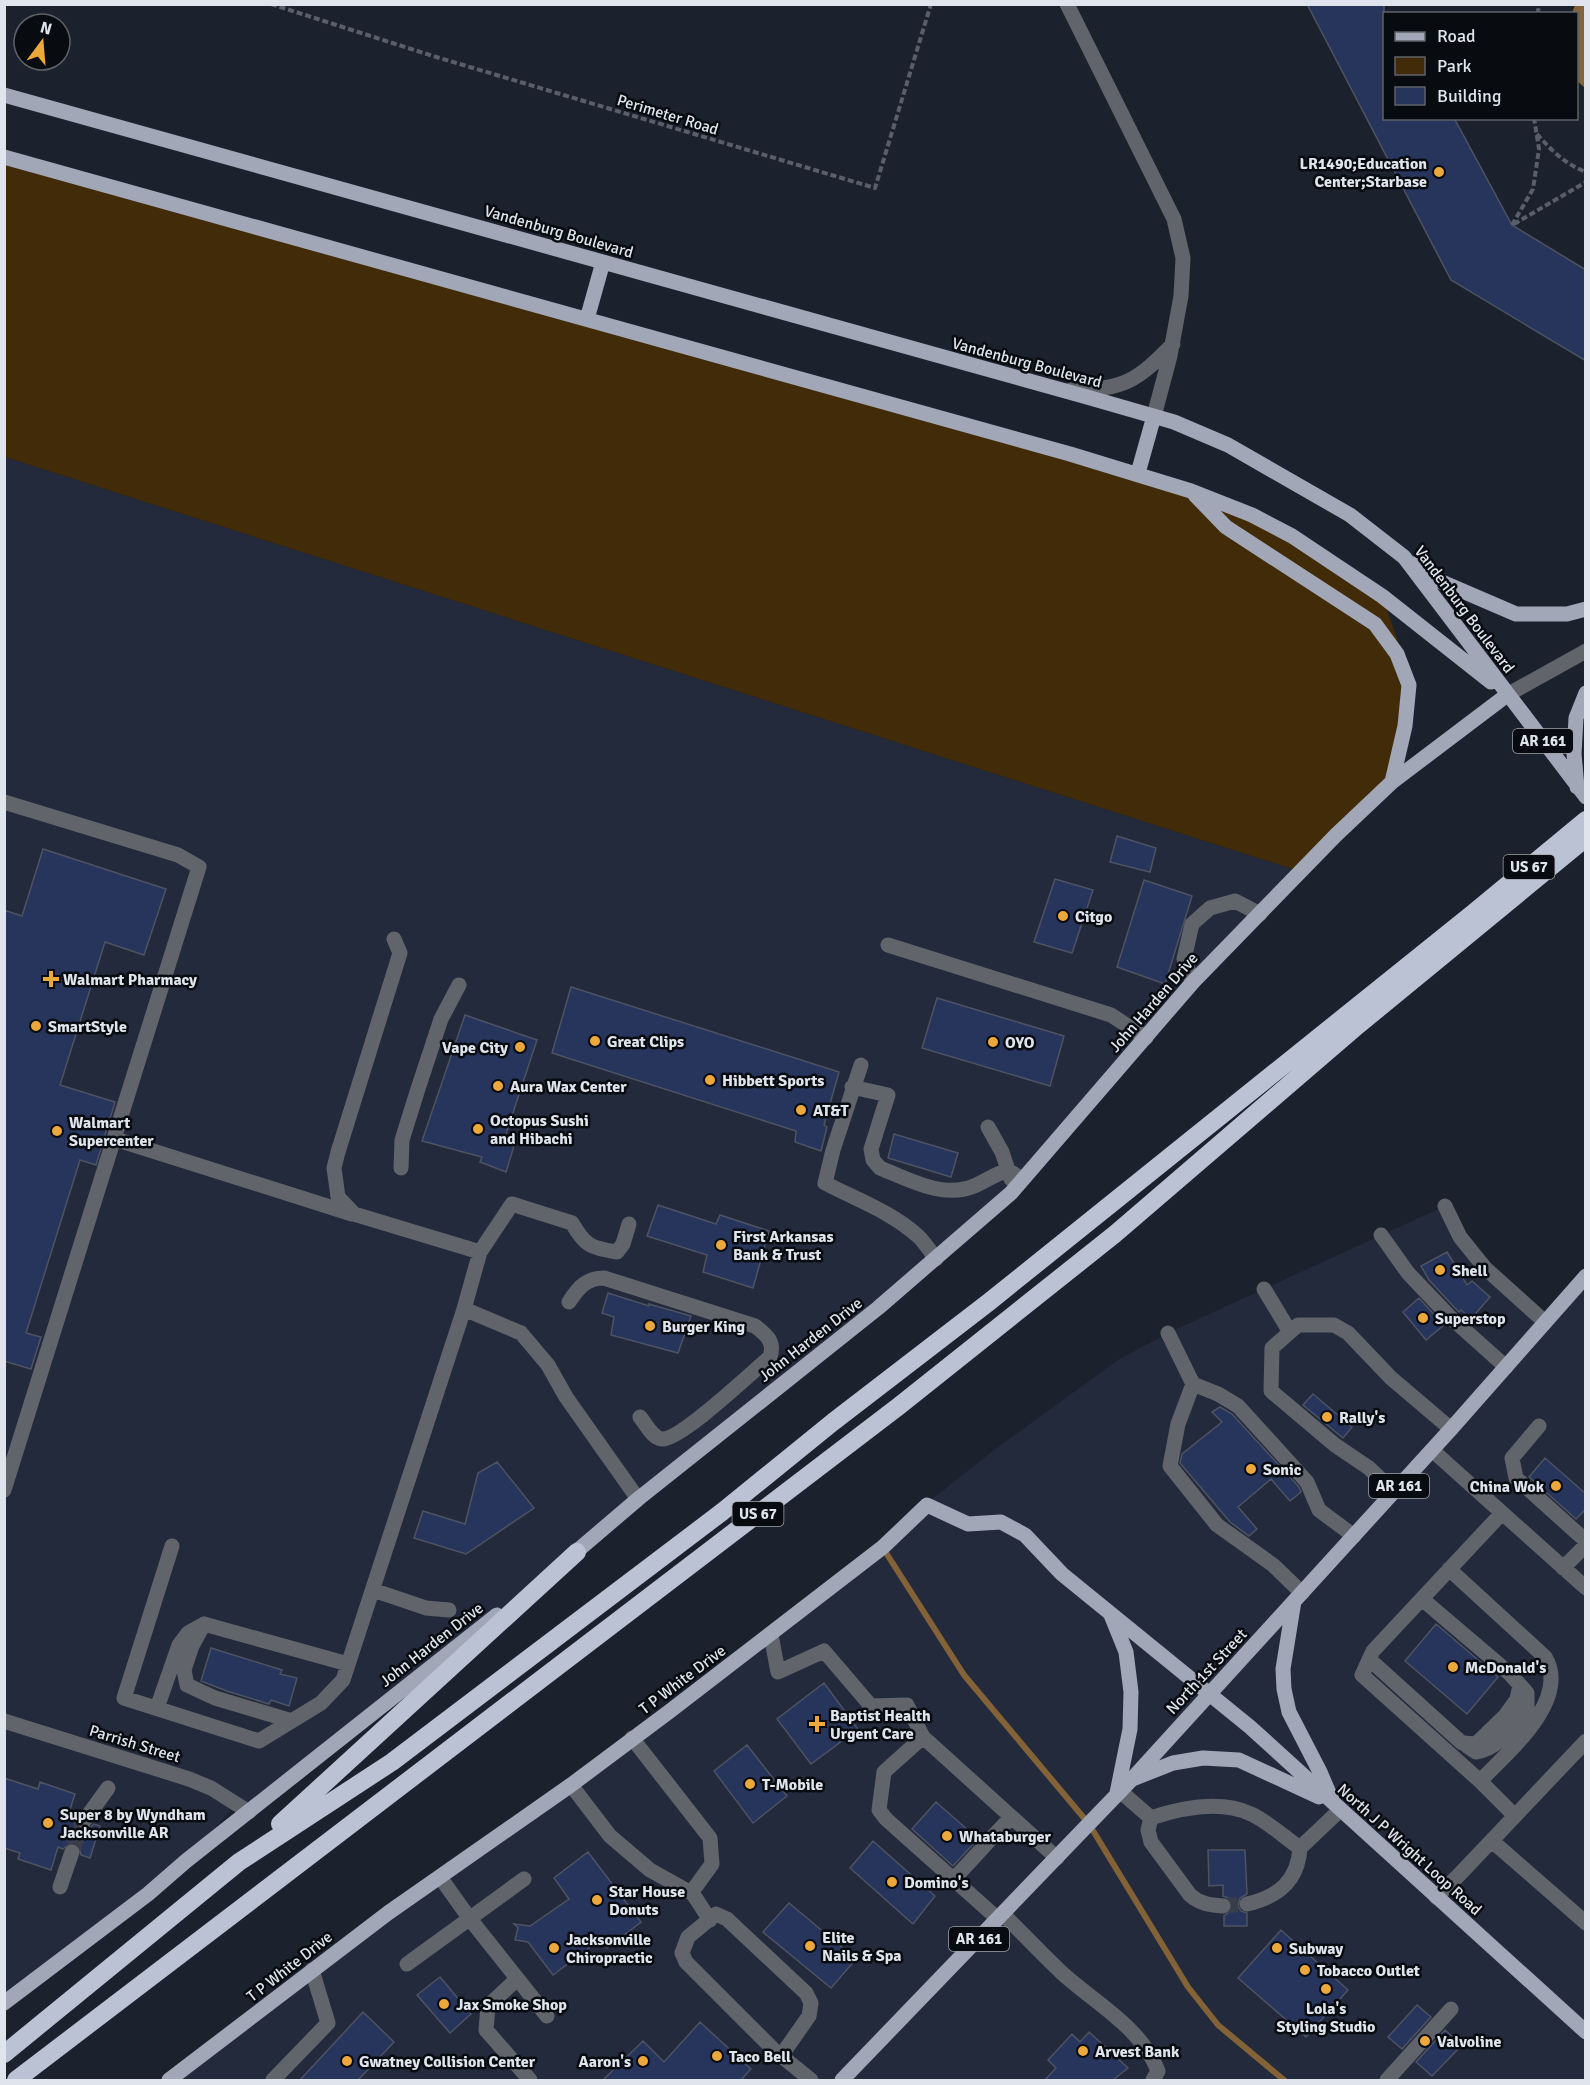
<svg xmlns="http://www.w3.org/2000/svg" width="1590" height="2085" font-family="Signika,sans-serif">
<style>
.built{fill:#232a3c}
.green{fill:#422b08}
.water{fill:#826236}
.lines{fill:none;stroke-linecap:round;stroke-linejoin:round}
.stream{stroke:#826236;stroke-width:6}
.building{fill:#27355d;stroke:#4d5362;stroke-width:1.5}
.minor-tunnel{stroke:#393e4b;stroke-width:15;stroke-dasharray:15 8;stroke-linecap:butt}
.path{stroke:#595e6a;stroke-width:4;stroke-dasharray:6 3;stroke-linecap:butt}
.minor{stroke:#61646b;stroke-width:15}
.major{stroke:#a1a7b6;stroke-width:15}
.highway{stroke:#bbc2d3;stroke-width:18}
.poi-dot{fill:#eda83c;stroke:#080b10;stroke-width:2}
.labels{text-anchor:middle;stroke-width:5;stroke-linejoin:round;paint-order:stroke}
.shield{fill:#080b10;stroke:#9fa3ab;stroke-width:1.5}
.shield-label{font-size:15px;font-weight:bold;fill:#e0e4ed}
.street-label{font-size:16px;fill:#e0e4ed;stroke:#080b10}
.poi-label{font-size:16px;font-weight:bold;fill:#e0e4ed;stroke:#080b10;text-anchor:start}
</style>
<rect width="100%" height="100%" fill="#1c212e"/>
<path class="built" d="M5,457l1297,415 -280,307 -445,373 -328,260 -13,-8 -50,57 -181,142z
M1445,1206l15,31 85,85 40,-45v803h-1416l402,-295 423,-335 124,-90 50,-27z"/>
<path class="green" d="M4,157l1134,316 114,42 130,81 27,76 -17,110 -90,90 -1297,-415z"/>
<path class="water" d="M1575,5h10v83l-8,-7 -1,-67 -4,-1z"/>
<g class="lines">
<path class="stream" d="M883,1548l81,127 125,149 99,163 30,38 66,55"/>
</g>
<path class="building" d="M1307,4h77v114h70l58,107 74,45v91l-135,-81z
M1117,836l39,12 -6,24 -40,-10z
M43,849l123,40 -22,66 -39,-13 -45,143 55,17 -19,63 -16,-5 -54,173 15,4 -10,32 -27,-8v-451l18,6z
M1055,879l38,11 -21,63 -38,-11z
M1144,880l48,16 -27,88 -48,-17z
M571,987l268,85 -15,53 3,2 -6,24 -26,-9 1,-11 -244,-78z
M937,998l127,38 -14,50 -128,-38z
M465,1015l72,25 -34,103 11,3 -8,26 -26,-10 2,-5 -60,-16z
M894,1134l64,19 -7,24 -63,-19z
M658,1205l58,19 4,-9 49,16 -16,57 -50,-16 4,-17 -60,-19z
M1447,1252l20,33 5,-4 18,16 -19,22 -10,-9 -2,2 -3,-3 -27,-29 -8,-14z
M608,1293l41,13v-2l42,12 -13,37 -67,-18 3,-18 -12,-4z
M1419,1298l25,27 -18,15 -23,-28z
M1313,1394l39,33 -9,11 -40,-33z
M1220,1407l12,7 67,73 2,5 -11,9 -19,-22 -33,28 19,22 -8,7 -19,-14 -50,-59 2,-9 40,-32 -10,-10z
M1545,1458l41,36v15l-10,10 -47,-42z
M497,1462l37,46 -68,46 -52,-16 9,-27 42,13 13,-51z
M1436,1624l62,53 -31,37 -62,-53z
M211,1648l71,22 -2,4 17,4 -8,28 -18,-6 -2,4 -42,-13 -26,-10z
M824,1683l34,46 -47,35 -34,-45z
M747,1745l40,51 -34,27 -39,-52z
M4,1778l34,11 2,-7 35,12 -7,22 7,2v7l9,6 4,-1 6,-6 6,2 -10,32 -9,-3 -2,-10 -9,-2 -7,6 -5,-2 -7,23 -33,-11 2,-6 -16,-5z
M936,1802l42,37 -25,27 -41,-37z
M873,1841l62,55 -22,28 -63,-56z
M1208,1850h37l2,44 -7,4 -2,8 3,5 6,2v13h-23v-10l7,-5 1,-9 -4,-4 -5,-2v-11l-14,1z
M588,1852l53,70 -34,26 -6,-9 -48,36 -25,-33 -13,-2 3,-12 -4,-4 16,2 39,-27 -15,-21z
M789,1903l67,56 -25,29 -68,-56z
M1281,1930l67,60 -42,47 -68,-59z
M440,1977l31,37 -21,19 -33,-38z
M1417,2005l14,12 -29,32 -14,-12z
M363,2012l31,30 -36,38h-58z
M700,2022l51,47 -10,11h-138l40,-39 21,21z
M1445,2030l17,15 -30,31 -16,-14z
M1089,2032l39,36 -15,12h-68l11,-12 -8,-8 24,-26 8,8z"/>
<g class="lines">
<path class="minor-tunnel" d="M72,1852l12,-31
M1223,1906l24,-2"/>
<path class="path" d="M271,4l162,52 442,132 56,-184
M1537,14l3,-10
M1537,134c14,16 28,30 49,38
M1514,224l72,-42
M1512,225l21,-36 6,-40 -5,-31"/>
<path class="minor" d="M1067,4l107,215 9,39 -2,38 -11,60 -16,60
M1071,390c54,-1 65,-8 102,-46
M1507,695l79,-44
M4,802l174,53 21,12 -195,623
M888,945l223,70 35,23
M1193,982l-9,-23 8,-35 18,-16 25,-7 25,13
M861,1065l-28,85 -8,33c32,17 67,29 94,54 6,6 12,15 17,22
M852,1087l36,8 -17,54 2,11 7,8c30,12 63,31 94,18 12,-5 21,-12 34,-16l14,9
M988,1127l14,25 9,27
M115,1139l237,75
M401,1168l1,-28 15,-48 24,-73 18,-34
M1445,1206l15,31 25,31 60,54
M1381,1235l27,38 41,43 57,51
M480,1252l32,-48 60,19c13,23 19,25 45,29l6,-8 6,-20
M1264,1289l26,43
M569,1302c9,-14 17,-24 35,-24l151,48c12,9 20,16 15,31 -18,15 -89,83 -108,82 -10,-1 -16,-15 -22,-22
M464,1309l57,24 27,32 18,32 72,102
M1168,1333l25,51 25,10 20,12 69,76 12,28 35,26
M1193,1384l-15,40 -8,42 47,59 56,40 29,28
M1539,1426l-27,32 4,20 70,63
M1432,1450l154,138
M1394,1492l-25,-24 -34,-23 -64,-54 1,-43 26,-23h36l14,8 43,45 60,51
M1502,1513l-129,138 -11,24 118,106 35,35
M172,1546l-48,152 135,43 62,-38 22,-23 121,-371 16,-57 -126,-38 -16,-17 -4,-29 4,-16 62,-199 -6,-14
M1563,1568l23,-23
M1449,1569l96,88c26,43 -38,96 -65,124
M373,1590l53,18 23,2
M204,1624l-12,22 -8,24 3,15 28,13 77,23
M771,1635l7,37 46,-21 47,55 36,-1 16,32 134,121
M1369,1659l93,84 14,1 29,-28 12,-17 3,-14 -11,-12 -87,-74
M157,1708l22,-63 9,-12 16,-9 144,40
M4,1721l185,58 22,9 38,24
M923,1737l-39,35 -5,38 7,9 112,100
M632,1738l78,100 2,26 -21,29
M1467,1746l9,6c23,-4 36,-24 51,-41v-18l-7,-8
M571,1785l39,51 40,34 43,24 17,26
M1120,1791l31,27
M1151,1818c30,-10 70,-18 100,-4 13,5 36,25 49,34l40,-38
M1151,1818l-3,12 3,12 39,53c10,9 20,10 33,11
M84,1821l24,-33
M1492,1841l94,82
M440,1877l30,42 77,97
M953,1880l58,-63
M60,1887l12,-35
M1436,1897l22,-21 128,-135
M1247,1904c31,-7 51,-23 53,-56
M1003,1914c20,20 39,40 59,59 33,30 80,55 96,98l-5,9
M407,1964l117,-85
M517,1979l-29,27 -2,24 44,50
M781,2056l28,-40 2,-13 -5,-10 -79,-74 -11,-5 -28,23 -6,16 4,9 88,88 37,30
M273,2080l55,-57 -16,-53
M1387,2080l64,-71"/>
<path class="major" d="M4,95l1083,302 87,25 54,23 122,70 54,42 182,240
M4,157l1066,297 121,37 61,24 40,21 90,60 109,86
M587,319l16,-57
M1138,473l16,-57
M1195,495l31,32 149,97 22,30 12,31 -4,41 -13,56
M1414,564l23,16 79,34h51l19,-5
M1577,787l-3,-33 2,-36 10,-25
M570,1557l68,-58 240,-191 133,-115 182,-211 143,-147 56,-53 115,-87
M1294,1601l-11,68 1,20 5,23 31,60 12,28
M1111,1615l15,37 5,40 -1,37 -13,64
M1135,1778l38,-15 30,-5 36,2 80,37
M4,2003l144,-109 38,-33 311,-246
M169,2080l219,-167 183,-128 99,-74 213,-164 44,-42 41,19 33,-2 24,13 37,39 188,153 336,305
M842,2080l290,-301 319,-350 135,-153"/>
<path class="highway" d="M280,1824l297,-272
M4,2054l235,-192 153,-100 330,-250 111,-90 156,-120 483,-388 114,-94
M16,2080l883,-674 216,-172 241,-207 230,-189"/>
</g>
<g class="poi-dot">
<circle cx="1439" cy="172" r="6"/>
<circle cx="1063" cy="916" r="6"/>
<path d="M48 970h6v6h6v6h-6v6h-6v-6h-6v-6h6z"/>
<circle cx="36" cy="1026" r="6"/>
<circle cx="595" cy="1041" r="6"/>
<circle cx="993" cy="1042" r="6"/>
<circle cx="520" cy="1047" r="6"/>
<circle cx="710" cy="1080" r="6"/>
<circle cx="498" cy="1086" r="6"/>
<circle cx="801" cy="1110" r="6"/>
<circle cx="478" cy="1129" r="6"/>
<circle cx="57" cy="1131" r="6"/>
<circle cx="721" cy="1245" r="6"/>
<circle cx="1440" cy="1270" r="6"/>
<circle cx="1423" cy="1318" r="6"/>
<circle cx="650" cy="1326" r="6"/>
<circle cx="1327" cy="1417" r="6"/>
<circle cx="1251" cy="1469" r="6"/>
<circle cx="1556" cy="1486" r="6"/>
<circle cx="1453" cy="1667" r="6"/>
<path d="M814 1715h6v6h6v6h-6v6h-6v-6h-6v-6h6z"/>
<circle cx="750" cy="1784" r="6"/>
<circle cx="48" cy="1823" r="6"/>
<circle cx="947" cy="1836" r="6"/>
<circle cx="892" cy="1882" r="6"/>
<circle cx="597" cy="1900" r="6"/>
<circle cx="810" cy="1946" r="6"/>
<circle cx="554" cy="1948" r="6"/>
<circle cx="1277" cy="1948" r="6"/>
<circle cx="1305" cy="1970" r="6"/>
<circle cx="1326" cy="1989" r="6"/>
<circle cx="444" cy="2004" r="6"/>
<circle cx="1425" cy="2041" r="6"/>
<circle cx="1083" cy="2051" r="6"/>
<circle cx="717" cy="2056" r="6"/>
<circle cx="347" cy="2061" r="6"/>
<circle cx="643" cy="2061" r="6"/>
</g>
<g class="labels">
<g class="shield">
<rect x="1513" y="729" width="60" height="24" rx="4.5"/>
<rect x="1503.5" y="855" width="51" height="24" rx="4.5"/>
<rect x="1369" y="1474" width="60" height="24" rx="4.5"/>
<rect x="732.5" y="1502" width="51" height="24" rx="4.5"/>
<rect x="949" y="1927" width="60" height="24" rx="4.5"/>
</g>
<g class="shield-label">
<text x="1543" y="746">AR 161</text>
<text x="1529" y="872">US 67</text>
<text x="1399" y="1491">AR 161</text>
<text x="758" y="1519">US 67</text>
<text x="979" y="1944">AR 161</text>
</g>
<g class="street-label">
<text transform="translate(668 114) rotate(17)" y="6">Perimeter Road</text>
<text transform="translate(559 231) rotate(16)" y="6">Vandenburg Boulevard</text>
<text transform="translate(1027 362) rotate(15)" y="6">Vandenburg Boulevard</text>
<text transform="translate(1465 609) rotate(53)" y="6">Vandenburg Boulevard</text>
<text transform="translate(1153 1002) rotate(-49)" y="6">John Harden Drive</text>
<text transform="translate(810 1339) rotate(-38)" y="6">John Harden Drive</text>
<text transform="translate(431 1644) rotate(-38)" y="6">John Harden Drive</text>
<text transform="translate(1206 1671) rotate(-47)" y="6">North 1st Street</text>
<text transform="translate(682 1679) rotate(-37)" y="6">T P White Drive</text>
<text transform="translate(135 1743) rotate(17)" y="6">Parrish Street</text>
<text transform="translate(1410 1849) rotate(42)" y="6">North J P Wright Loop Road</text>
<text transform="translate(289 1966) rotate(-38)" y="6">T P White Drive</text>
</g>
<g class="poi-label">
<text x="1427" y="169" text-anchor="end">LR1490;Education<tspan x="1427" dy="18">Center;Starbase</tspan></text>
<text x="1075" y="922">Citgo</text>
<text x="63" y="985">Walmart Pharmacy</text>
<text x="48" y="1032">SmartStyle</text>
<text x="607" y="1047">Great Clips</text>
<text x="1005" y="1048">OYO</text>
<text x="508" y="1053" text-anchor="end">Vape City</text>
<text x="722" y="1086">Hibbett Sports</text>
<text x="510" y="1092">Aura Wax Center</text>
<text x="813" y="1116">AT&amp;T</text>
<text x="490" y="1126">Octopus Sushi<tspan x="490" dy="18">and Hibachi</tspan></text>
<text x="69" y="1128">Walmart<tspan x="69" dy="18">Supercenter</tspan></text>
<text x="733" y="1242">First Arkansas<tspan x="733" dy="18">Bank &amp; Trust</tspan></text>
<text x="1452" y="1276">Shell</text>
<text x="1435" y="1324">Superstop</text>
<text x="662" y="1332">Burger King</text>
<text x="1339" y="1423">Rally's</text>
<text x="1263" y="1475">Sonic</text>
<text x="1544" y="1492" text-anchor="end">China Wok</text>
<text x="1465" y="1673">McDonald's</text>
<text x="830" y="1721">Baptist Health<tspan x="830" dy="18">Urgent Care</tspan></text>
<text x="762" y="1790">T-Mobile</text>
<text x="60" y="1820">Super 8 by Wyndham<tspan x="60" dy="18">Jacksonville AR</tspan></text>
<text x="959" y="1842">Whataburger</text>
<text x="904" y="1888">Domino's</text>
<text x="609" y="1897">Star House<tspan x="609" dy="18">Donuts</tspan></text>
<text x="822" y="1943">Elite<tspan x="822" dy="18">Nails &amp; Spa</tspan></text>
<text x="566" y="1945">Jacksonville<tspan x="566" dy="18">Chiropractic</tspan></text>
<text x="1289" y="1954">Subway</text>
<text x="1317" y="1976">Tobacco Outlet</text>
<text x="456" y="2010">Jax Smoke Shop</text>
<text x="1326" y="2014" text-anchor="middle">Lola's<tspan x="1326" dy="18">Styling Studio</tspan></text>
<text x="1437" y="2047">Valvoline</text>
<text x="1095" y="2057">Arvest Bank</text>
<text x="729" y="2062">Taco Bell</text>
<text x="359" y="2067">Gwatney Collision Center</text>
<text x="631" y="2067" text-anchor="end">Aaron's</text>
</g>
</g>
<rect width="1590" height="2085" fill="none" stroke="#e0e4ed" stroke-width="12"/>
<rect x="1383" y="12" width="195" height="108" fill="#080b10" stroke="#5e6268" stroke-width="1.5"/>
<rect x="1395" y="32" width="30" height="9" fill="#a1a7b6" stroke="#5e6268" stroke-width="1.5"/>
<text x="1437" y="42" font-size="18" fill="#e0e4ed">Road</text>
<rect x="1395" y="57" width="30" height="18" fill="#422b08" stroke="#5e6268" stroke-width="1.5"/>
<text x="1437" y="72" font-size="18" fill="#e0e4ed">Park</text>
<rect x="1395" y="87" width="30" height="18" fill="#27355d" stroke="#5e6268" stroke-width="1.5"/>
<text x="1437" y="102" font-size="18" fill="#e0e4ed">Building</text>
<g transform="translate(42 42) rotate(16)"><circle r="28" fill="#080b10" stroke="#5e6268" stroke-width="1.5"/>
<path d="M0-4.5L10 22L0 15L-10 22Z" fill="#eda83c"/>
<text y="-9" font-size="16" font-weight="bold" text-anchor="middle" fill="#e0e4ed">N</text>
</g>
</svg>
